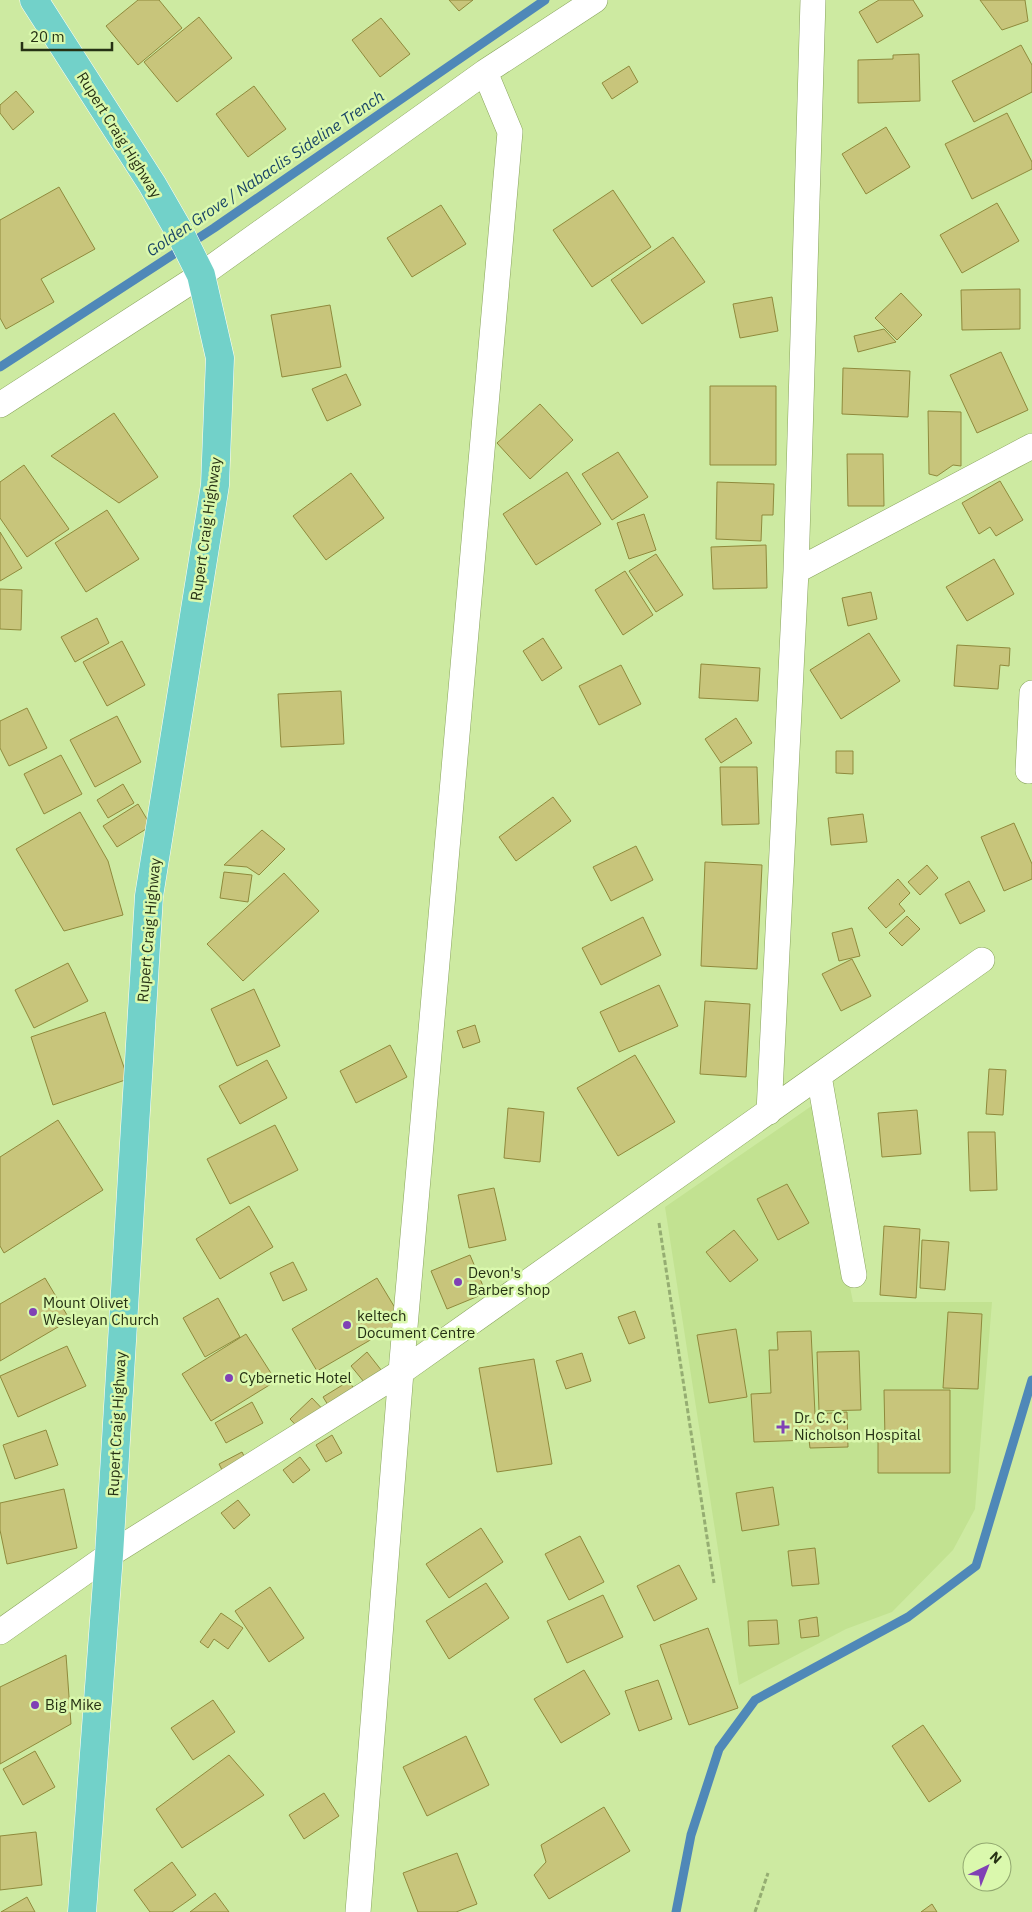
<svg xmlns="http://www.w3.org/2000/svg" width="1032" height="1912" font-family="'IBM Plex Sans',sans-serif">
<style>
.built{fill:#c2e291}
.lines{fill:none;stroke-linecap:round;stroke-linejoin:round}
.stream{stroke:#4f88b8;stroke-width:9}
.building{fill:#c8c57b;stroke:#8f8a3c}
.street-casing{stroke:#89a45d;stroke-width:26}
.primary-casing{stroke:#fff;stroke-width:29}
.path{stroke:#95ad72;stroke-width:3;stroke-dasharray:5 2.5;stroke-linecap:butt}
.street{stroke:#fff;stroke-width:25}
.primary{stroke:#72d1c9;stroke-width:28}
.poi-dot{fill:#8041b5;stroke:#daf8ad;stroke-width:2}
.labels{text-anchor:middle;stroke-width:5;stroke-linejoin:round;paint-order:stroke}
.street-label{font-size:15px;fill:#263114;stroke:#daf8ad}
.poi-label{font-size:15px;fill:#263114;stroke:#daf8ad;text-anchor:start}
.water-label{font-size:16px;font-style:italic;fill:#194466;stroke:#daf8ad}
</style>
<rect width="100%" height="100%" fill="#cdeaa1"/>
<path class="built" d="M813,1105l40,197h139l-17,207 -22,41 -61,62 -46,17 -107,56 -74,-478z"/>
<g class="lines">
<path class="stream" d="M0,367l214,-139 331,-228
M676,1912l15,-77 28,-86 36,-49 153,-83 68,-51 56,-186"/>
</g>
<path class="building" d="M138,0h21l23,28 -44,37 -32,-39z
M449,0h24l-14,11z
M879,0h34l10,16 -46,27 -18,-31z
M980,0h45l3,21 -26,9z
M199,17l33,41 -55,44 -33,-40z
M381,18l29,36 -30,23 -28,-37z
M1021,45l11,20v27l-58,30 -22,-41z
M919,54l1,47 -62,2v-43l35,-1v-4z
M629,66l9,16 -26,17 -10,-16z
M254,86l32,43 -38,28 -32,-43z
M16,91l18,21 -21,18 -13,-17v-8z
M1007,113l25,49v7l-60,30 -27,-55z
M886,127l24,40 -44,27 -24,-40z
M59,187l36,62 -54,30 13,23 -48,27 -6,-11v-98z
M613,190l38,57 -59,40 -39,-57z
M997,203l22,38 -57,32 -22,-38z
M441,205l25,39 -54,33 -25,-39z
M673,237l32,45 -63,42 -31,-44z
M1020,289v40l-58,1 -1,-40z
M901,293l21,22 -25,25 -22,-22z
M772,297l6,34 -38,7 -7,-34z
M330,305l11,62 -59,10 -11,-62z
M884,329l12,13 -38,10 -4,-16z
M1001,352l27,58 -51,23 -27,-58z
M843,368l67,3 -2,46 -66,-3z
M346,374l15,31 -34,16 -15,-32z
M710,386h66v79h-66z
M540,404l33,36 -43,39 -33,-36z
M928,411l33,1v54l-8,-1 -16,11 -8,-2z
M114,413l44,64 -39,26 -68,-47z
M618,452l30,45 -36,23 -30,-46z
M847,454h36l1,52h-36z
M24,465l45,64 -42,28 -27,-39v-36z
M567,472l34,52 -65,41 -33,-51z
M351,473l33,45 -58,42 -33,-44z
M1000,481l23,39 -27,16 -6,-9 -11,7 -17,-31z
M717,482l57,2 -1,31h-11l-1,26 -45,-2z
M107,510l32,49 -53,33 -31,-49z
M644,514l12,36 -27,9 -12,-36z
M0,532l22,36 -22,13z
M766,545l1,43 -54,1 -2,-42z
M656,554l27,41 -27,17 -27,-41z
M994,559l20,35 -47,27 -21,-34z
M625,571l28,44 -30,20 -28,-45z
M0,589l22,1 -1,40 -21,-1z
M871,592l6,27 -29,7 -6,-28z
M97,618l12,25 -34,19 -14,-25z
M869,633l31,48 -59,38 -31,-49z
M543,638l19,30 -20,13 -19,-30z
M122,641l23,44 -38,21 -24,-44z
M957,645l53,3 -1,18 -9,-1 -2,24 -44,-3z
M701,664l59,4 -2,33 -59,-3z
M621,665l20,39 -42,21 -20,-39z
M341,691l3,53 -63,3 -3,-53z
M27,708l20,40 -38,18 -9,-18v-27z
M117,716l24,46 -46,25 -25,-47z
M736,718l16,25 -31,20 -16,-24z
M836,751h17v23l-17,-1z
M61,755l21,39 -38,20 -20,-40z
M720,767h37l2,57 -37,1z
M123,784l11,19 -26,15 -11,-18z
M553,797l18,24 -55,40 -17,-24z
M138,804l13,22 -34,21 -14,-21z
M80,812l28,49 15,54 -59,16 -48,-82z
M863,814l4,28 -36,3 -3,-27z
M1014,823l18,41v15l-28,12 -23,-54z
M262,830l23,19 -26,26 -12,-8 -23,-2z
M636,846l17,34 -42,21 -18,-34z
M705,862l57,3 -5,104 -56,-3z
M927,865l11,13 -18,17 -12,-13z
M224,872l28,3 -4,27 -28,-4z
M284,873l35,38 -76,70 -36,-37z
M898,879l12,14 -11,11 6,7 -19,17 -18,-20z
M969,881l16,30 -25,13 -15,-30z
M907,916l13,13 -18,17 -13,-13z
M643,917l18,38 -60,30 -19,-37z
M852,928l8,28 -21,5 -7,-28z
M852,959l19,37 -30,15 -19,-37z
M68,963l20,38 -54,27 -19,-38z
M659,985l19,41 -59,26 -19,-40z
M254,989l26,57 -43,20 -26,-57z
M705,1001l45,3 -4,73 -46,-3z
M105,1012l23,67 -75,26 -22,-68z
M475,1025l5,17 -17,6 -6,-17z
M390,1045l17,32 -51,26 -16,-32z
M635,1055l40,67 -57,34 -41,-68z
M267,1060l20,38 -47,26 -21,-38z
M989,1069l17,1 -3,45 -17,-1z
M508,1108l36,4 -4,50 -36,-4z
M917,1110l4,44 -39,3 -4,-44z
M58,1120l45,70 -99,63 -4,-7v-89z
M275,1125l23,45 -68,34 -23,-45z
M968,1132h27l2,58 -27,1z
M787,1184l22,39 -31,17 -21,-41z
M494,1188l12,52 -37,8 -11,-53z
M249,1206l24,41 -53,32 -24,-40z
M884,1226l36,3 -4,69 -36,-3z
M734,1230l24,30 -28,22 -24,-30z
M922,1240l27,2 -4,48 -25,-2z
M470,1255l16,38 -39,16 -16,-38z
M293,1262l14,28 -24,11 -13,-28z
M45,1278l25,42 -70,41v-57z
M377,1278l26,43 -86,50 -25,-42z
M218,1298l22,39 -35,20 -22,-39z
M635,1311l10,27 -16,6 -11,-27z
M948,1312l34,2 -4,75 -35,-1z
M736,1329l11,68 -38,6 -12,-68z
M811,1331l4,83 32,-2 1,35 -38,1 -1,-8 -55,2 -3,-48 20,-1 -2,-43h9l-1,-18z
M246,1334l30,47 -65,40 -29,-47z
M67,1346l19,40 -68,31 -18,-41z
M859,1351l2,59 -42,1 -2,-59z
M367,1352l22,28 -16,13 -22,-27z
M582,1353l9,28 -25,8 -10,-28z
M534,1359l18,105 -55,8 -18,-104z
M349,1381l10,16 -26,16 -10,-16z
M884,1390h66v83h-72v-35h7z
M312,1398l19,20 -22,21 -19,-20z
M252,1402l11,21 -37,20 -11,-20z
M46,1430l12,35 -43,14 -12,-34z
M332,1435l10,18 -16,9 -10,-17z
M242,1452l9,18 -23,12 -9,-18z
M300,1457l10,13 -17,13 -10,-13z
M773,1487l6,38 -37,6 -6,-38z
M64,1489l13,59 -70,16 -7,-34v-27z
M238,1500l12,15 -16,14 -13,-16z
M481,1528l22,34 -54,36 -23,-34z
M580,1536l24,46 -35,18 -24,-46z
M815,1548l4,36 -27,2 -4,-35z
M679,1565l18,34 -43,22 -17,-35z
M486,1583l23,35 -60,41 -23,-38z
M270,1587l34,51 -35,24 -34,-51z
M603,1595l20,42 -56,26 -20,-42z
M221,1613l22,15 -15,21 -14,-10 -6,9 -8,-6z
M817,1617l2,19 -18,2 -2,-18z
M777,1620l2,24 -30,2 -1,-25z
M708,1628l30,80 -49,17 -29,-80z
M66,1655l5,69 -71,40v-77z
M584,1670l26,44 -49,29 -27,-44z
M658,1680l14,39 -33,12 -14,-40z
M213,1700l22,32 -42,28 -22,-32z
M923,1725l38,56 -32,21 -37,-56z
M466,1736l23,49 -62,31 -24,-49z
M35,1751l20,36 -32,18 -20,-36z
M229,1755l35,40 -82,53 -26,-39z
M324,1793l15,23 -35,23 -15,-24z
M604,1807l26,44 -81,48 -15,-24 12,-13 -5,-17z
M36,1832l6,53 -42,5v-54z
M457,1853l20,51 -21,8h-38l-15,-39z
M172,1862l24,33 -24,17h-22l-16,-22z
M215,1893l14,19h-39z
M27,1897l8,15h-34z
M932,1904l5,8h-16z"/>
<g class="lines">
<g class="street-casing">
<path id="street" d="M0,405l201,-130 284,-203 110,-72
M796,571l236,-125
M1028,771l4,-78
M819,1076l35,199
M769,1112l27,-541 17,-571
M0,1632l109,-77 292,-183 581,-412
M358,1912l43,-540 109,-1240 -25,-60"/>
</g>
<g class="primary-casing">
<path id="primary" d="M34,0l118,184 27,47 22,44 19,83 -5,127 -66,411 -40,659 -27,357"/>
</g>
<path class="path" d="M659,1223l55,360
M755,1912l13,-39"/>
<use href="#street" class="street"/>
<use href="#primary" class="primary"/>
</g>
<g class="poi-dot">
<circle cx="458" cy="1282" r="5"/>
<circle cx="33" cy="1312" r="5"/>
<circle cx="347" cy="1325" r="5"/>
<circle cx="229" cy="1378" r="5"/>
<path d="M780.5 1419.5h5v5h5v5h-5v5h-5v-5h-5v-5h5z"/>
<circle cx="35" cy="1705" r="5"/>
</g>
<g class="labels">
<g class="street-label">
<text transform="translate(119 135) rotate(58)" y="5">Rupert Craig Highway</text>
<text transform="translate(206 529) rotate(-82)" y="5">Rupert Craig Highway</text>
<text transform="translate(149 930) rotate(-85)" y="5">Rupert Craig Highway</text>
<text transform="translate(117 1424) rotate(-87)" y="5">Rupert Craig Highway</text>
</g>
<g class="poi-label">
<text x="468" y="1278">Devon's<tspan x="468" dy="17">Barber shop</tspan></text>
<text x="43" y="1308">Mount Olivet<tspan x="43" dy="17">Wesleyan Church</tspan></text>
<text x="357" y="1321">keltech<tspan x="357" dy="17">Document Centre</tspan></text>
<text x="239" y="1383">Cybernetic Hotel</text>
<text x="794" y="1423">Dr. C. C.<tspan x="794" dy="17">Nicholson Hospital</tspan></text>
<text x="45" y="1710">Big Mike</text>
</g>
<g class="water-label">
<text transform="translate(265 173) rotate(-34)" y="6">Golden Grove / Nabaclis Sideline Trench</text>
</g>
</g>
<g transform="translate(987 1867) rotate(43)"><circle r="24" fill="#daf8ad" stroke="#92a870"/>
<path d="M0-4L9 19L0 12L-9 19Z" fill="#8041b5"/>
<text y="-8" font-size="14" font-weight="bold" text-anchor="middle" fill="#263114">N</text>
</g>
<path d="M22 42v8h90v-8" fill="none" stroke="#263114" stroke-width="2.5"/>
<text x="30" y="42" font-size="15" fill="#263114" stroke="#daf8ad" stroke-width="4" paint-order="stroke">20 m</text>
</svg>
